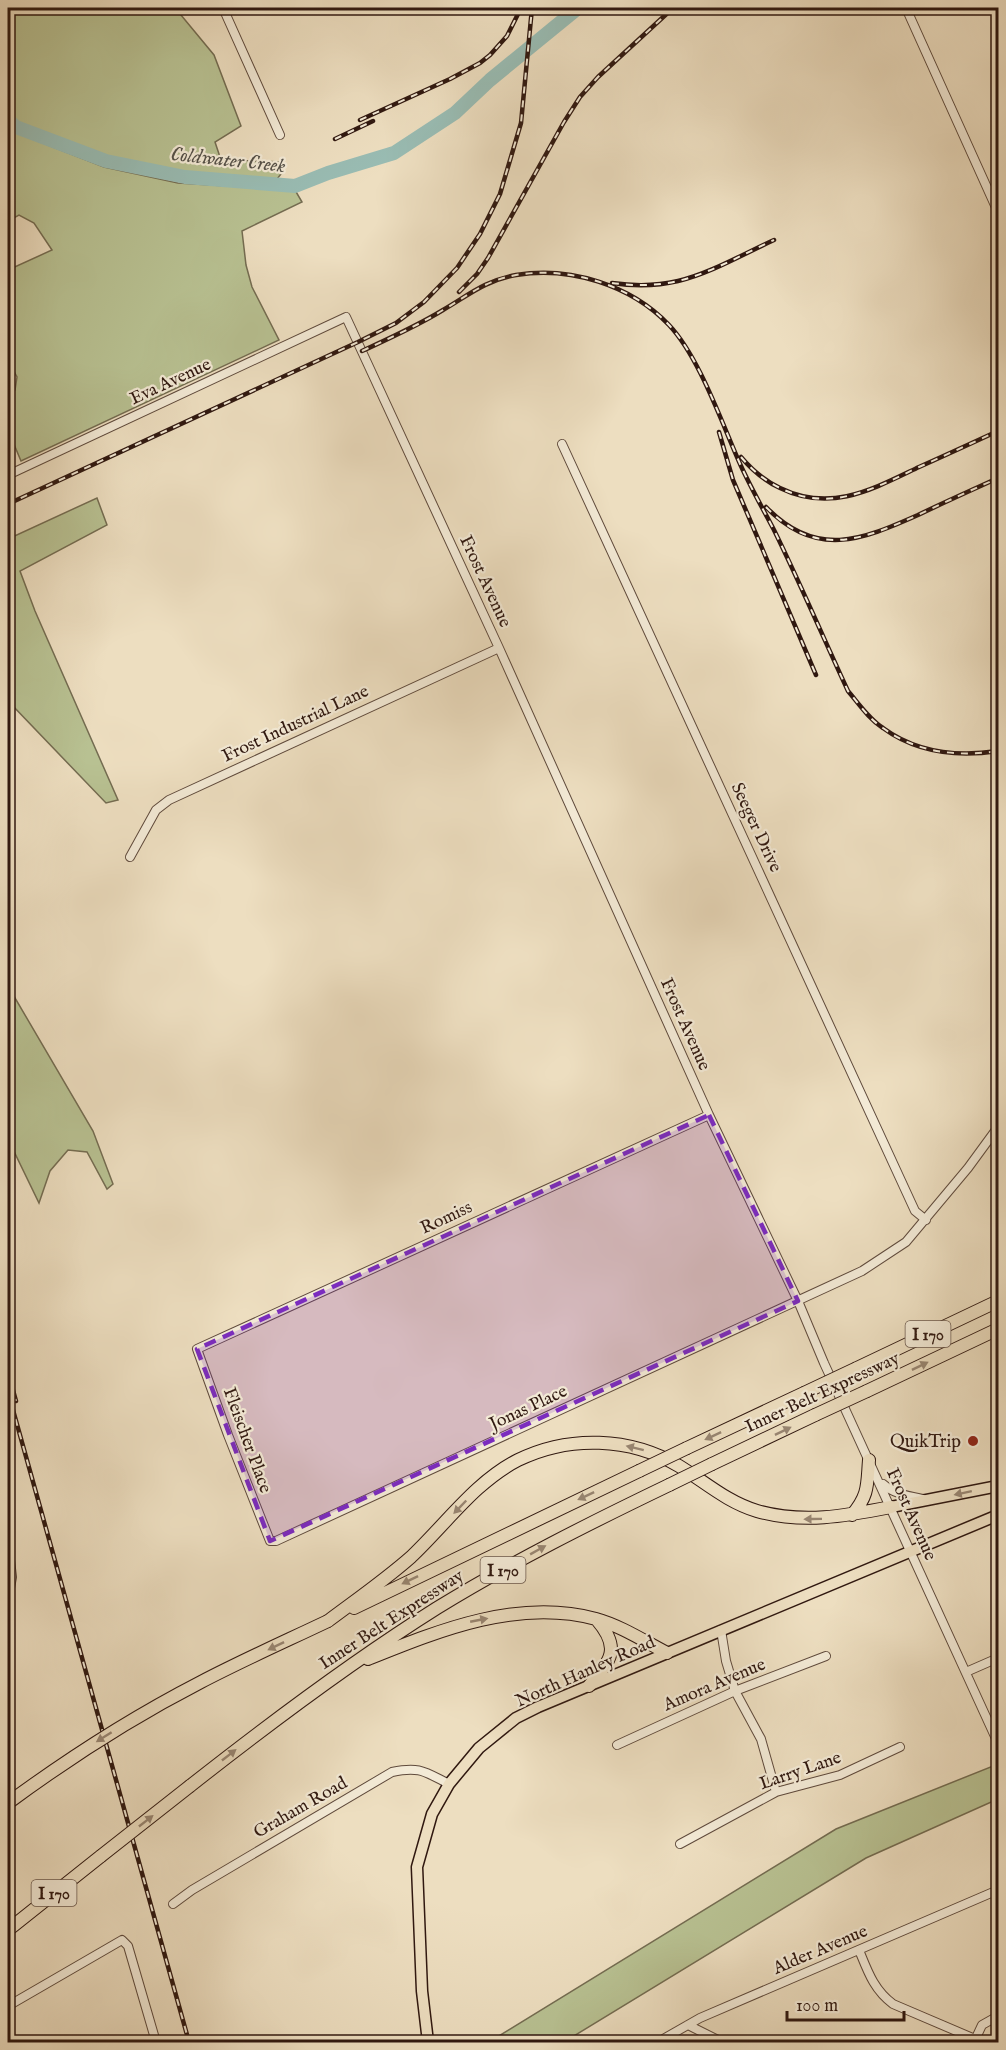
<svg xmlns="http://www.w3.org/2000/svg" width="1006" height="2050" font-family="'IM FELL English',serif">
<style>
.green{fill:#b8c192;stroke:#746c51;stroke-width:1.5}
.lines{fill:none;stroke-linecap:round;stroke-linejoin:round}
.river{stroke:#99bcb3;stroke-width:14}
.minor-casing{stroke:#5f4a3c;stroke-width:10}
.major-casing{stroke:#301810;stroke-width:13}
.highway-casing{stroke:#301810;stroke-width:14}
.minor{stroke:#f3ead6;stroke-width:8}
.major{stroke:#eddec0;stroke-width:10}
.highway{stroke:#eddec0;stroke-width:12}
.rail-casing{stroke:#301810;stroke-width:4.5}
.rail{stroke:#f3ead6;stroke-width:2;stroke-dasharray:7;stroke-linecap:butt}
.highway-bridge-casing{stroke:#301810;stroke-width:14;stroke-linecap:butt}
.highway-bridge{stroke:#eddec0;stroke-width:12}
.oneway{fill:#988571}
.marked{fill:#7b2cbf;fill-opacity:0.2;stroke:#7b2cbf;stroke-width:4.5;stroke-dasharray:12 8;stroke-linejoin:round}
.poi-dot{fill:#8f2418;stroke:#f3ead6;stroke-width:2}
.labels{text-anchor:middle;stroke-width:4.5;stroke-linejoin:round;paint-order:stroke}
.shield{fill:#f3ead6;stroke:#6a574b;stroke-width:1.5}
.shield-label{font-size:16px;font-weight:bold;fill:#301810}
.street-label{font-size:18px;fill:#301810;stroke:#f3ead6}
.poi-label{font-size:18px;fill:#301810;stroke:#f3ead6;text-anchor:end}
.water-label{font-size:20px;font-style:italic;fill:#555149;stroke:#f3ead6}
</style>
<rect width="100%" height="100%" fill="#eddec0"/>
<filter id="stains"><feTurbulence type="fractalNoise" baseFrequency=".00333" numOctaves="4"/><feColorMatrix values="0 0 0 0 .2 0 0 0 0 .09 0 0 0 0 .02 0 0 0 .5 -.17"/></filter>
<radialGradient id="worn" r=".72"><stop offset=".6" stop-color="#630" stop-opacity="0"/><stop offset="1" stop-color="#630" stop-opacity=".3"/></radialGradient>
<path class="green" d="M8,8h164l9,7 33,40 27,71 -26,16 6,18 63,2 -3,12 -4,5 -82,-4 -89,-17 -88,-34 -10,-8z
M8,127l7,5 89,35 74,16 117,7 7,12 -60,29 4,34 6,22 27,53 -258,121 -13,-31v-37l7,-3 2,-13 -9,-16v-91l44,-20 -18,-27 -15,-8 -11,6z
M97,498l10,27 -87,46 15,40 83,189 -12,3 -96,-100 -2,6v-170z
M8,986l85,145 20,53 -6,5 -20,-37 -19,-2 -18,21 -11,32 -31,-64z
M998,1764v35l-132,59 -302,184h-75l347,-213z"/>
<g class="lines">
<path class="river" d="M8,120l8,7 90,34 79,16 110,9 33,-13 66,-20 61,-40 35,-33 88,-72"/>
<g class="minor-casing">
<path id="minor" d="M223,8l57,127
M906,8l92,204
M562,444l353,767 11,9
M8,475l338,-158 153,331 210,467 89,186 26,62 174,380
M130,857l26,-47 13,-10 330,-152
M709,1115l-512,234 31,86 42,106h6l586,-270 44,-29 62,-74 30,-41
M883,1484c11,10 25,12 40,15
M8,1543l4,34 -4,22
M721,1630l5,31 9,30 26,48 15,53
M966,1672l32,-14
M617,1745l118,-54 91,-35
M680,1844l96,-52 64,-17 60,-28
M173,1904l19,-14 200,-118c28,-6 33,0 57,12
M859,1950c9,22 15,40 34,54l89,38
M8,2006l114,-66 6,6 28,96
M688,2025l34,17
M671,2036l15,6
M975,2040l7,-15 16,-9
M658,2042l42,-24 298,-128"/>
</g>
<g class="major-casing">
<path id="major" d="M891,1507l107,-21
M428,2042l-6,-51 -5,-124 15,-53 17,-30 30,-36 37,-30 22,-11 460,-192"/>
</g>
<g class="highway-casing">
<path id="highway" d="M857,1368l141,-67
M867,1391l131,-62
M687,1448l117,-55
M712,1464l103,-49
M852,1515c17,-20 15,-30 17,-55
M354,1608l285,-137
M328,1621c28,-21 57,-41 83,-64 35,-33 64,-75 107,-97 51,-25 112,-23 161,6 26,16 48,36 78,45 46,13 88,5 134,-4
M368,1659c72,-29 150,-61 228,-40 25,7 48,22 71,34
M589,1686c21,-25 33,-37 8,-66
M190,1786c80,-63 161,-124 247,-178 75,-46 153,-85 232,-123
M8,1930l93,-74"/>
</g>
<use href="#minor" class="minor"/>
<use href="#major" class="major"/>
<use href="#highway" class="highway"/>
<g class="rail-casing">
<path id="rail" d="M360,120l90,-41 30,-16 10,-8 17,-19 14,-28
M335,139l38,-18
M612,283c21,3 45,3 66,-2 33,-8 65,-27 96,-41
M459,292l18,-18 11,-16 76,-136 16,-25 18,-20 75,-69
M362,351c28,-13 55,-25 81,-41 26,-15 41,-29 73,-35 54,-9 115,10 153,50 31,33 53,99 72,141 10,22 22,43 33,64 26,53 49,107 74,161 11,13 21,28 35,37 34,25 75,29 115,23
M719,432l14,48 83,195
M741,457c11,13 24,24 39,31 51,25 93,1 139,-21 27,-12 53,-24 79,-36
M8,504l350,-162 38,-19 28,-21 33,-34 23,-34 20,-40 21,-71 11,-115
M766,507c50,52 96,33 152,8 27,-13 54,-25 80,-37
M8,1372l8,29
M8,1392l181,650"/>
</g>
<use href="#rail" class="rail"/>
<g class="highway-bridge-casing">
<path id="highway-bridge" d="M804,1393l53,-25
M815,1415l52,-24
M639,1471l48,-23
M669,1485l43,-21
M8,1803c61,-45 125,-86 193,-121 42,-22 85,-41 127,-61
M101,1856l89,-70"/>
</g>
<use href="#highway-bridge" class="highway-bridge"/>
</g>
<defs><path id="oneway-solid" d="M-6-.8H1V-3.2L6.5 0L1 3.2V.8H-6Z" transform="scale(1.5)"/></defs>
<g class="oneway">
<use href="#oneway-solid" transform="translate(920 1366) rotate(-26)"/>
<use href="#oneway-solid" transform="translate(783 1431) rotate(-26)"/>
<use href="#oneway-solid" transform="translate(713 1436) rotate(155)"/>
<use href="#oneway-solid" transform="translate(635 1448) rotate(-166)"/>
<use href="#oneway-solid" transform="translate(963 1493) rotate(168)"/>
<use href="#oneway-solid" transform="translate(586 1496) rotate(155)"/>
<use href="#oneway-solid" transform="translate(460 1507) rotate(134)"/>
<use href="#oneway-solid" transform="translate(813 1519) rotate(179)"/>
<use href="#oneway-solid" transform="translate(538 1550) rotate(-29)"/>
<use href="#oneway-solid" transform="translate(410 1580) rotate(154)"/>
<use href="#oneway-solid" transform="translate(479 1620) rotate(-11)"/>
<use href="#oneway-solid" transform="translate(276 1646) rotate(154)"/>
<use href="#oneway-solid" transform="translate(104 1737) rotate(148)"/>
<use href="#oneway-solid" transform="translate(229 1755) rotate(-38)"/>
<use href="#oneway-solid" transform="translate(146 1821) rotate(-38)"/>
</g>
<path class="marked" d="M709,1115l89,186 -528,240 -73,-192z"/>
<circle class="poi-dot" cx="973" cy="1441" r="6"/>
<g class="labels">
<g class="shield">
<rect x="905.5" y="1321" width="45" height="26" rx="4.5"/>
<rect x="480.5" y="1557" width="45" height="26" rx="4.5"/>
<rect x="31.5" y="1880" width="45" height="26" rx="4.5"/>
</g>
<g class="shield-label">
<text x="928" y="1340">I 170</text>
<text x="503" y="1576">I 170</text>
<text x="54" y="1899">I 170</text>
</g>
<g class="street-label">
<text transform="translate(170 381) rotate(-25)" y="6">Eva Avenue</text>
<text transform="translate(486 581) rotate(65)" y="6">Frost Avenue</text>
<text transform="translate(295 723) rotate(-25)" y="6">Frost Industrial Lane</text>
<text transform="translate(757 827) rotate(65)" y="6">Seeger Drive</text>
<text transform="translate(686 1024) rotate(66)" y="6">Frost Avenue</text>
<text transform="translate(446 1217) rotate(-25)" y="6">Romiss</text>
<text transform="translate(822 1392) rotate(-25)" y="6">Inner Belt Expressway</text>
<text transform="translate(528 1407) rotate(-25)" y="6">Jonas Place</text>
<text transform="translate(248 1440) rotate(70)" y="6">Fleischer Place</text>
<text transform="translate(912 1514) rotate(66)" y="6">Frost Avenue</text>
<text transform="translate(391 1619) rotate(-33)" y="6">Inner Belt Expressway</text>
<text transform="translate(585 1671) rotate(-24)" y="6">North Hanley Road</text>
<text transform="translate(714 1684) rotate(-23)" y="6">Amora Avenue</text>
<text transform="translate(800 1770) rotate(-19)" y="6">Larry Lane</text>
<text transform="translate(300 1807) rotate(-30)" y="6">Graham Road</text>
<text transform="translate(820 1949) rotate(-23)" y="6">Alder Avenue</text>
</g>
<g class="poi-label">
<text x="961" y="1447">QuikTrip</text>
</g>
<g class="water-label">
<text transform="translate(228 159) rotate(6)" y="7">Coldwater Creek</text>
</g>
</g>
<rect width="1006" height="2050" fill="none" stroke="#eddec0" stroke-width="30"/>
<rect x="9" y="9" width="988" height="2032" fill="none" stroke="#301810" stroke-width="3"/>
<rect x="15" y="15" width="976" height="2020" fill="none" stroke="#301810" stroke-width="1.5"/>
<path d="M787 2011v9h117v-9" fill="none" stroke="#301810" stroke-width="3"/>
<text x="796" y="2011" font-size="18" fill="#301810" stroke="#f3ead6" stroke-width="4.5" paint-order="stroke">100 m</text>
<rect width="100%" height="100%" filter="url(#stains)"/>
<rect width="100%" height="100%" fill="url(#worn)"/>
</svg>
